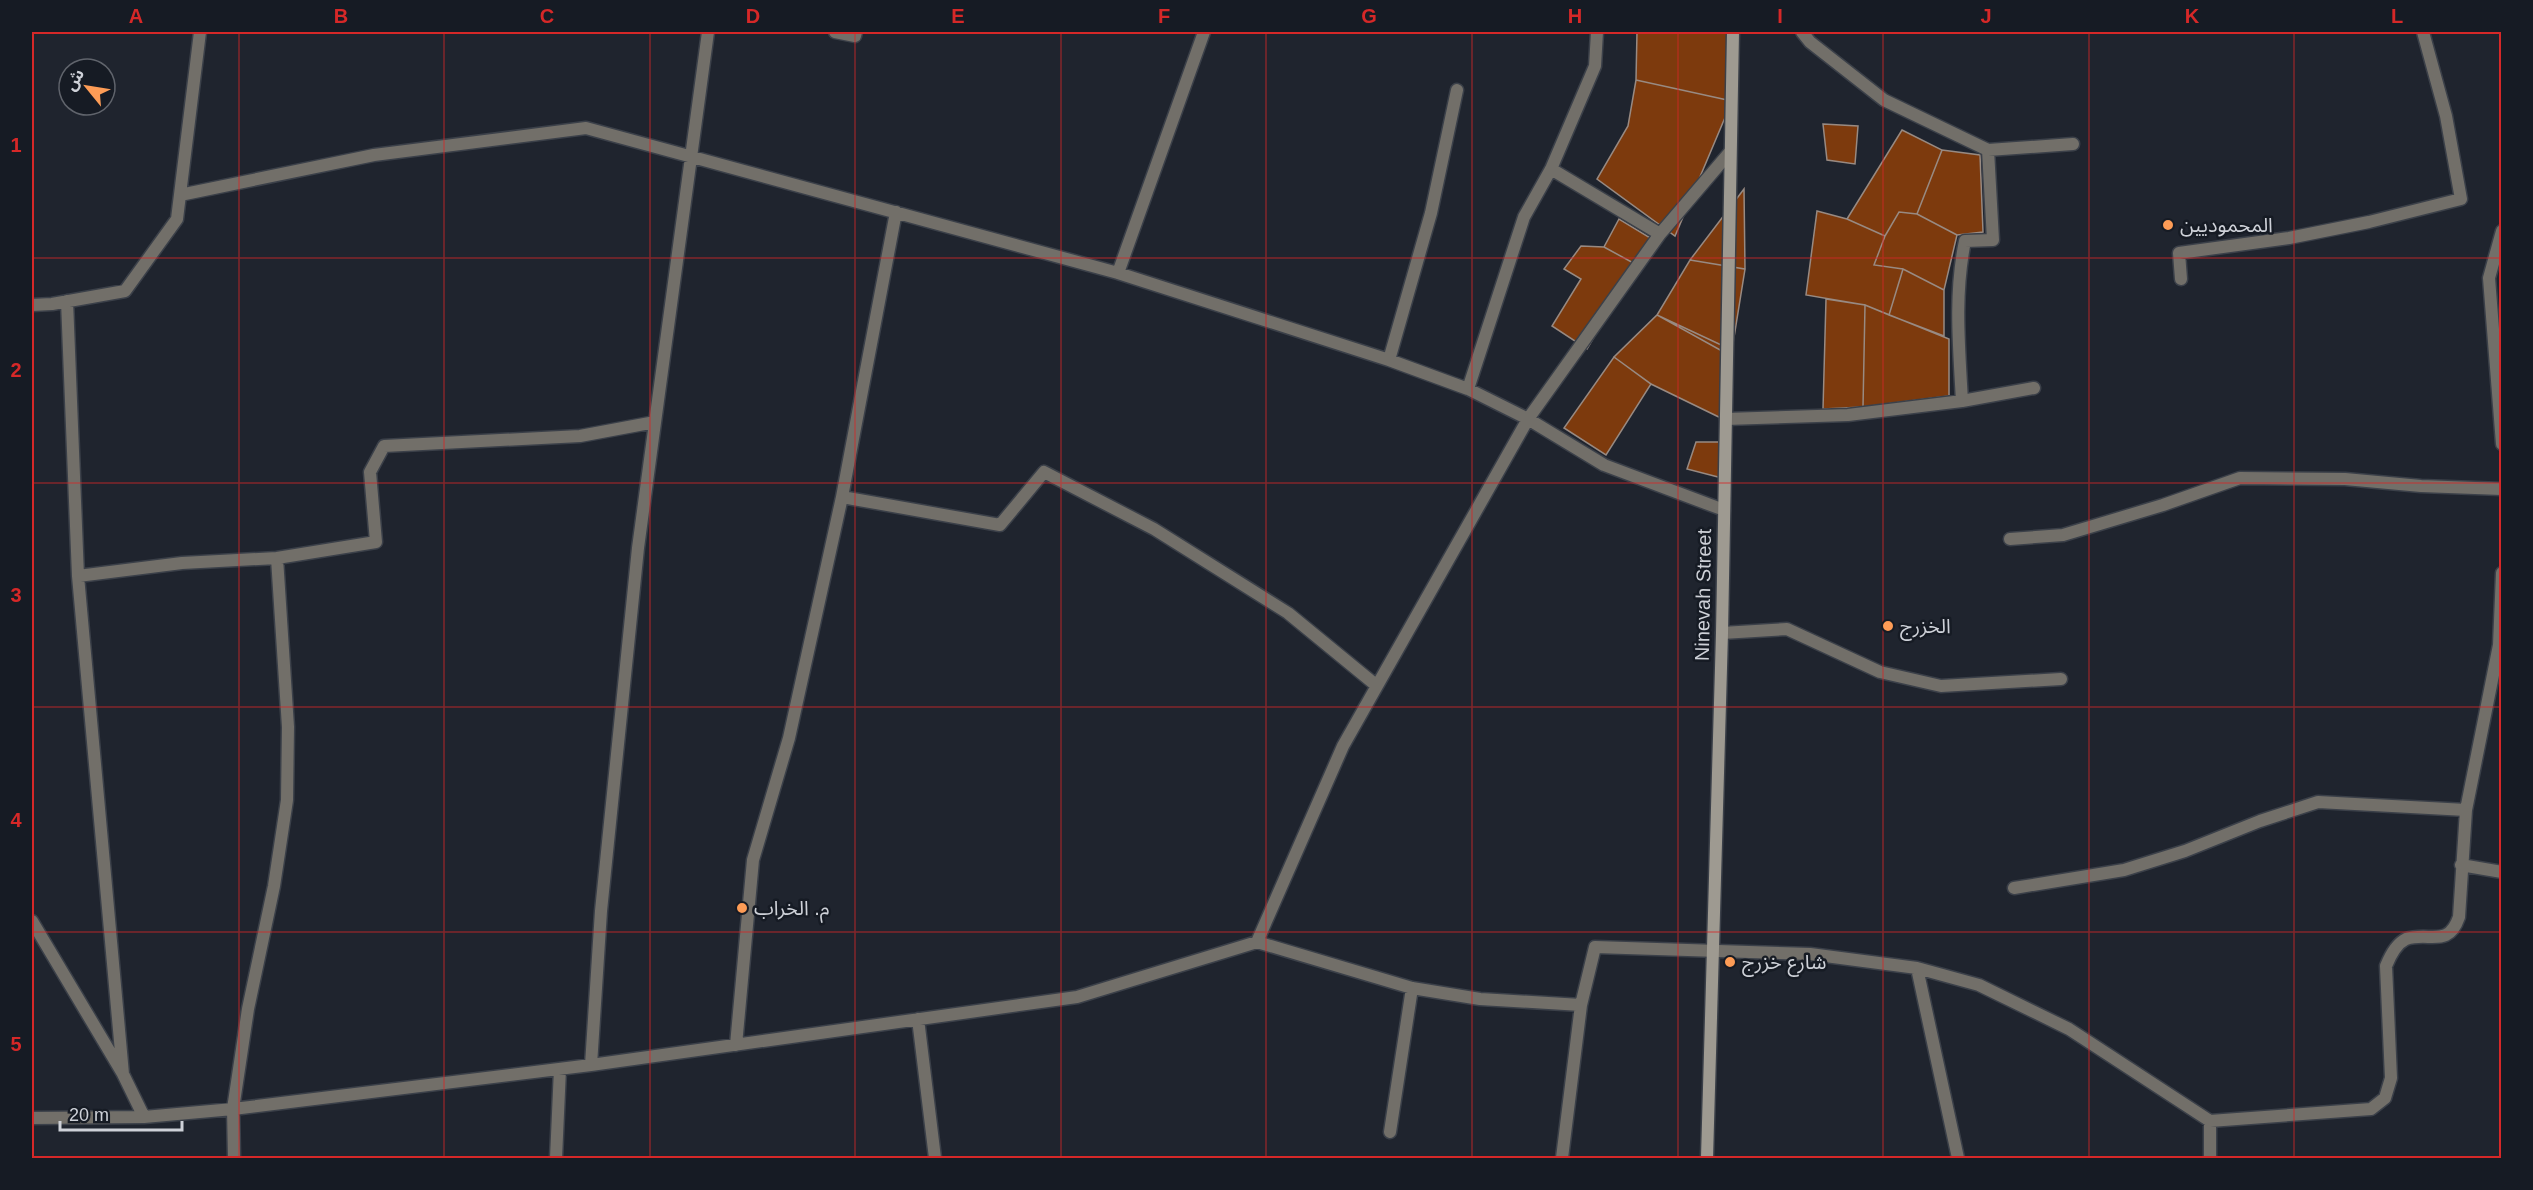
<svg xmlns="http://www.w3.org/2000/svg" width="2533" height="1190" font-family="Helvetica,'Noto Sans Arabic',sans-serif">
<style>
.building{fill:#7d3a0d;stroke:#988a82;stroke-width:1.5}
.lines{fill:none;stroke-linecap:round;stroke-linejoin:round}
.minor-casing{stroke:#3b4049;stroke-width:15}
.secondary-casing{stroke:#3b4049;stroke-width:15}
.minor{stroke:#726f69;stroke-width:12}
.secondary{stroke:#9e9a91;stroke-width:12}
.grid{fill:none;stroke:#d62828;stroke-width:1.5;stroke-opacity:0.55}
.poi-dot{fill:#fd9c56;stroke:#161b24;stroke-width:2}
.labels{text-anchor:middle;stroke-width:5;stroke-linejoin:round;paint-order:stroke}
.poi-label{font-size:20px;fill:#ced1d8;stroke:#161b24;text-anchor:start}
.street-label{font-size:20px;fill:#ced1d8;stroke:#161b24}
.neatline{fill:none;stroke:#d62828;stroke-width:2}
.grid-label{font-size:20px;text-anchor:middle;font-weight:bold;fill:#d62828}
</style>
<rect width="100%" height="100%" fill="#1f242e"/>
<path class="building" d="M1637,32h97l-2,69 -96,-21z
M1636,80l96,21 -57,135 -78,-57 31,-53z
M1823,124l35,2 -3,38 -28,-4z
M1902,130l40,20 -25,64 -18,-2 -14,24 -38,-17z
M1942,150l38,5 3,77 -26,3 -40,-21z
M1744,189l1,80 -55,-9z
M1817,211l30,8 38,17 -11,29 29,4 -14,46 -24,-10 -59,-10z
M1899,212l18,2 40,21 -13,55 -41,-21 -29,-4 11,-29z
M1619,219l33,20 -15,26 -33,-18z
M1581,246l23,1 33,18 -50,84 -35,-23 29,-47 -17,-10z
M1690,260l55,9 -14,87 -74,-41z
M1903,269l41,21v46l-55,-21z
M1826,299l39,6 -2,102 -40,2z
M1865,305l84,34v57l-86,11z
M1657,315l75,35 -7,70 -74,-36 -37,-27z
M1614,357l37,27 -45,71 -42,-27z
M1696,442h29l-3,36 -35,-9z"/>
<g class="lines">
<g class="minor-casing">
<path id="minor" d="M835,32l20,4 1,-4
M1802,32l8,10 74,58 104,50 85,-6
M1551,169l109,65
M180,195l194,-40 212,-27 532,145 271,87 79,29 60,30 76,46 120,45
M896,212l-54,285 158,28 44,-53 110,57 134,84 89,73
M2502,231l-13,47 13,166
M1118,273l86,-241
M2181,279l-2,-26 110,-15 80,-16 92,-23 -15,-83 -23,-84
M67,301l11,275 104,-13 95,-5 11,169 -1,73 -13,86 -26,123 -15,100 1,49
M32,305l20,-1 73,-13 52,-72 23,-187
M1389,360l42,-147 26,-123
M1468,389l56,-172 27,-48 44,-103 2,-34
M1962,401c-3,-54 -8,-107 3,-160l28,-1 -5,-90
M1726,419l122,-4 114,-14 72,-13
M2010,539l53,-4 100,-30 77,-27 105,1 76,7 81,3
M277,558l99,-16 -6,-70 14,-26 196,-10 75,-14
M78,576l45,498
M1722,633l65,-4 93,43 61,14 120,-7
M2499,645l3,-72
M2461,865l41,7
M2014,888l110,-18 61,-19 75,-30 58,-19 148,8
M32,921l91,153 21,43
M1257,942l155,46 68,11 101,6 14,-58 215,7 107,14 62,17 90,44 141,92v37
M1917,968l41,190
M918,1019l17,139
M736,1045l17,-185 36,-122 53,-241
M591,1065l10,-154 37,-363 70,-516
M32,1118l112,-1 89,-8 358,-44 486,-68 180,-55 86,-196 185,-327 132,-185 70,-82
M2210,1121l161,-12 14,-11 6,-20 -5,-112c4,-10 10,-22 20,-27 23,-8 42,10 53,-22l7,-107 33,-165 3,-1
M1390,1132l22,-144
M556,1158l4,-89
M1562,1158l19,-153"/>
</g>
<g class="secondary-casing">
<path id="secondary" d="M1707,1158l15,-525 11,-601"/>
</g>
<use href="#minor" class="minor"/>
<use href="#secondary" class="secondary"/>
</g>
<path class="grid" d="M239,32v1126M444,32v1126M650,32v1126M855,32v1126M1061,32v1126M1266,32v1126M1472,32v1126M1678,32v1126M1883,32v1126M2089,32v1126M2294,32v1126M32,258h2470M32,483h2470M32,707h2470M32,932h2470"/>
<g class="poi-dot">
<circle cx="2168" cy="225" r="6"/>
<circle cx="1888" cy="626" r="6"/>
<circle cx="742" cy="908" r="6"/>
<circle cx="1730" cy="962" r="6"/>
</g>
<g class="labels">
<g class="poi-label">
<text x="2180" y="232">المحموديين</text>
<text x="1900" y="633">الخزرج</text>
<text x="754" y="915">م. الخراب</text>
<text x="1742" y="969">شارع خزرج</text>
</g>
<g class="street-label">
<text transform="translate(1703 595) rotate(-89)" y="7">Ninevah Street</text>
</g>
</g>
<rect width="2533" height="1190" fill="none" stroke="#161b24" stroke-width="66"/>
<g transform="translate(87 87) rotate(300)"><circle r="28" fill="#161b24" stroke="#60646c" stroke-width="1.5"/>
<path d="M0-4.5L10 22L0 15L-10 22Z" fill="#fd9c56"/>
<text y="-9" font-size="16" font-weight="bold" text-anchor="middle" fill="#ced1d8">ش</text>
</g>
<path d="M60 1121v9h122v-9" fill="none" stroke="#ced1d8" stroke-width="3"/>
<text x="69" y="1121" font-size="18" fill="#ced1d8" stroke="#161b24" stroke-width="4.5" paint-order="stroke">20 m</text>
<rect x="33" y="33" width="2467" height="1124" class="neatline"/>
<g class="grid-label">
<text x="136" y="23">A</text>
<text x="341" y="23">B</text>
<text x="547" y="23">C</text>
<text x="753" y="23">D</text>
<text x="958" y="23">E</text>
<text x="1164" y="23">F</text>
<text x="1369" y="23">G</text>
<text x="1575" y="23">H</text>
<text x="1780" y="23">I</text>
<text x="1986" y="23">J</text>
<text x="2192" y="23">K</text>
<text x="2397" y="23">L</text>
<text x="16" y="152">1</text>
<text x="16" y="377">2</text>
<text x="16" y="602">3</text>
<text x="16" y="827">4</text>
<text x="16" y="1051">5</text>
</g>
</svg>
